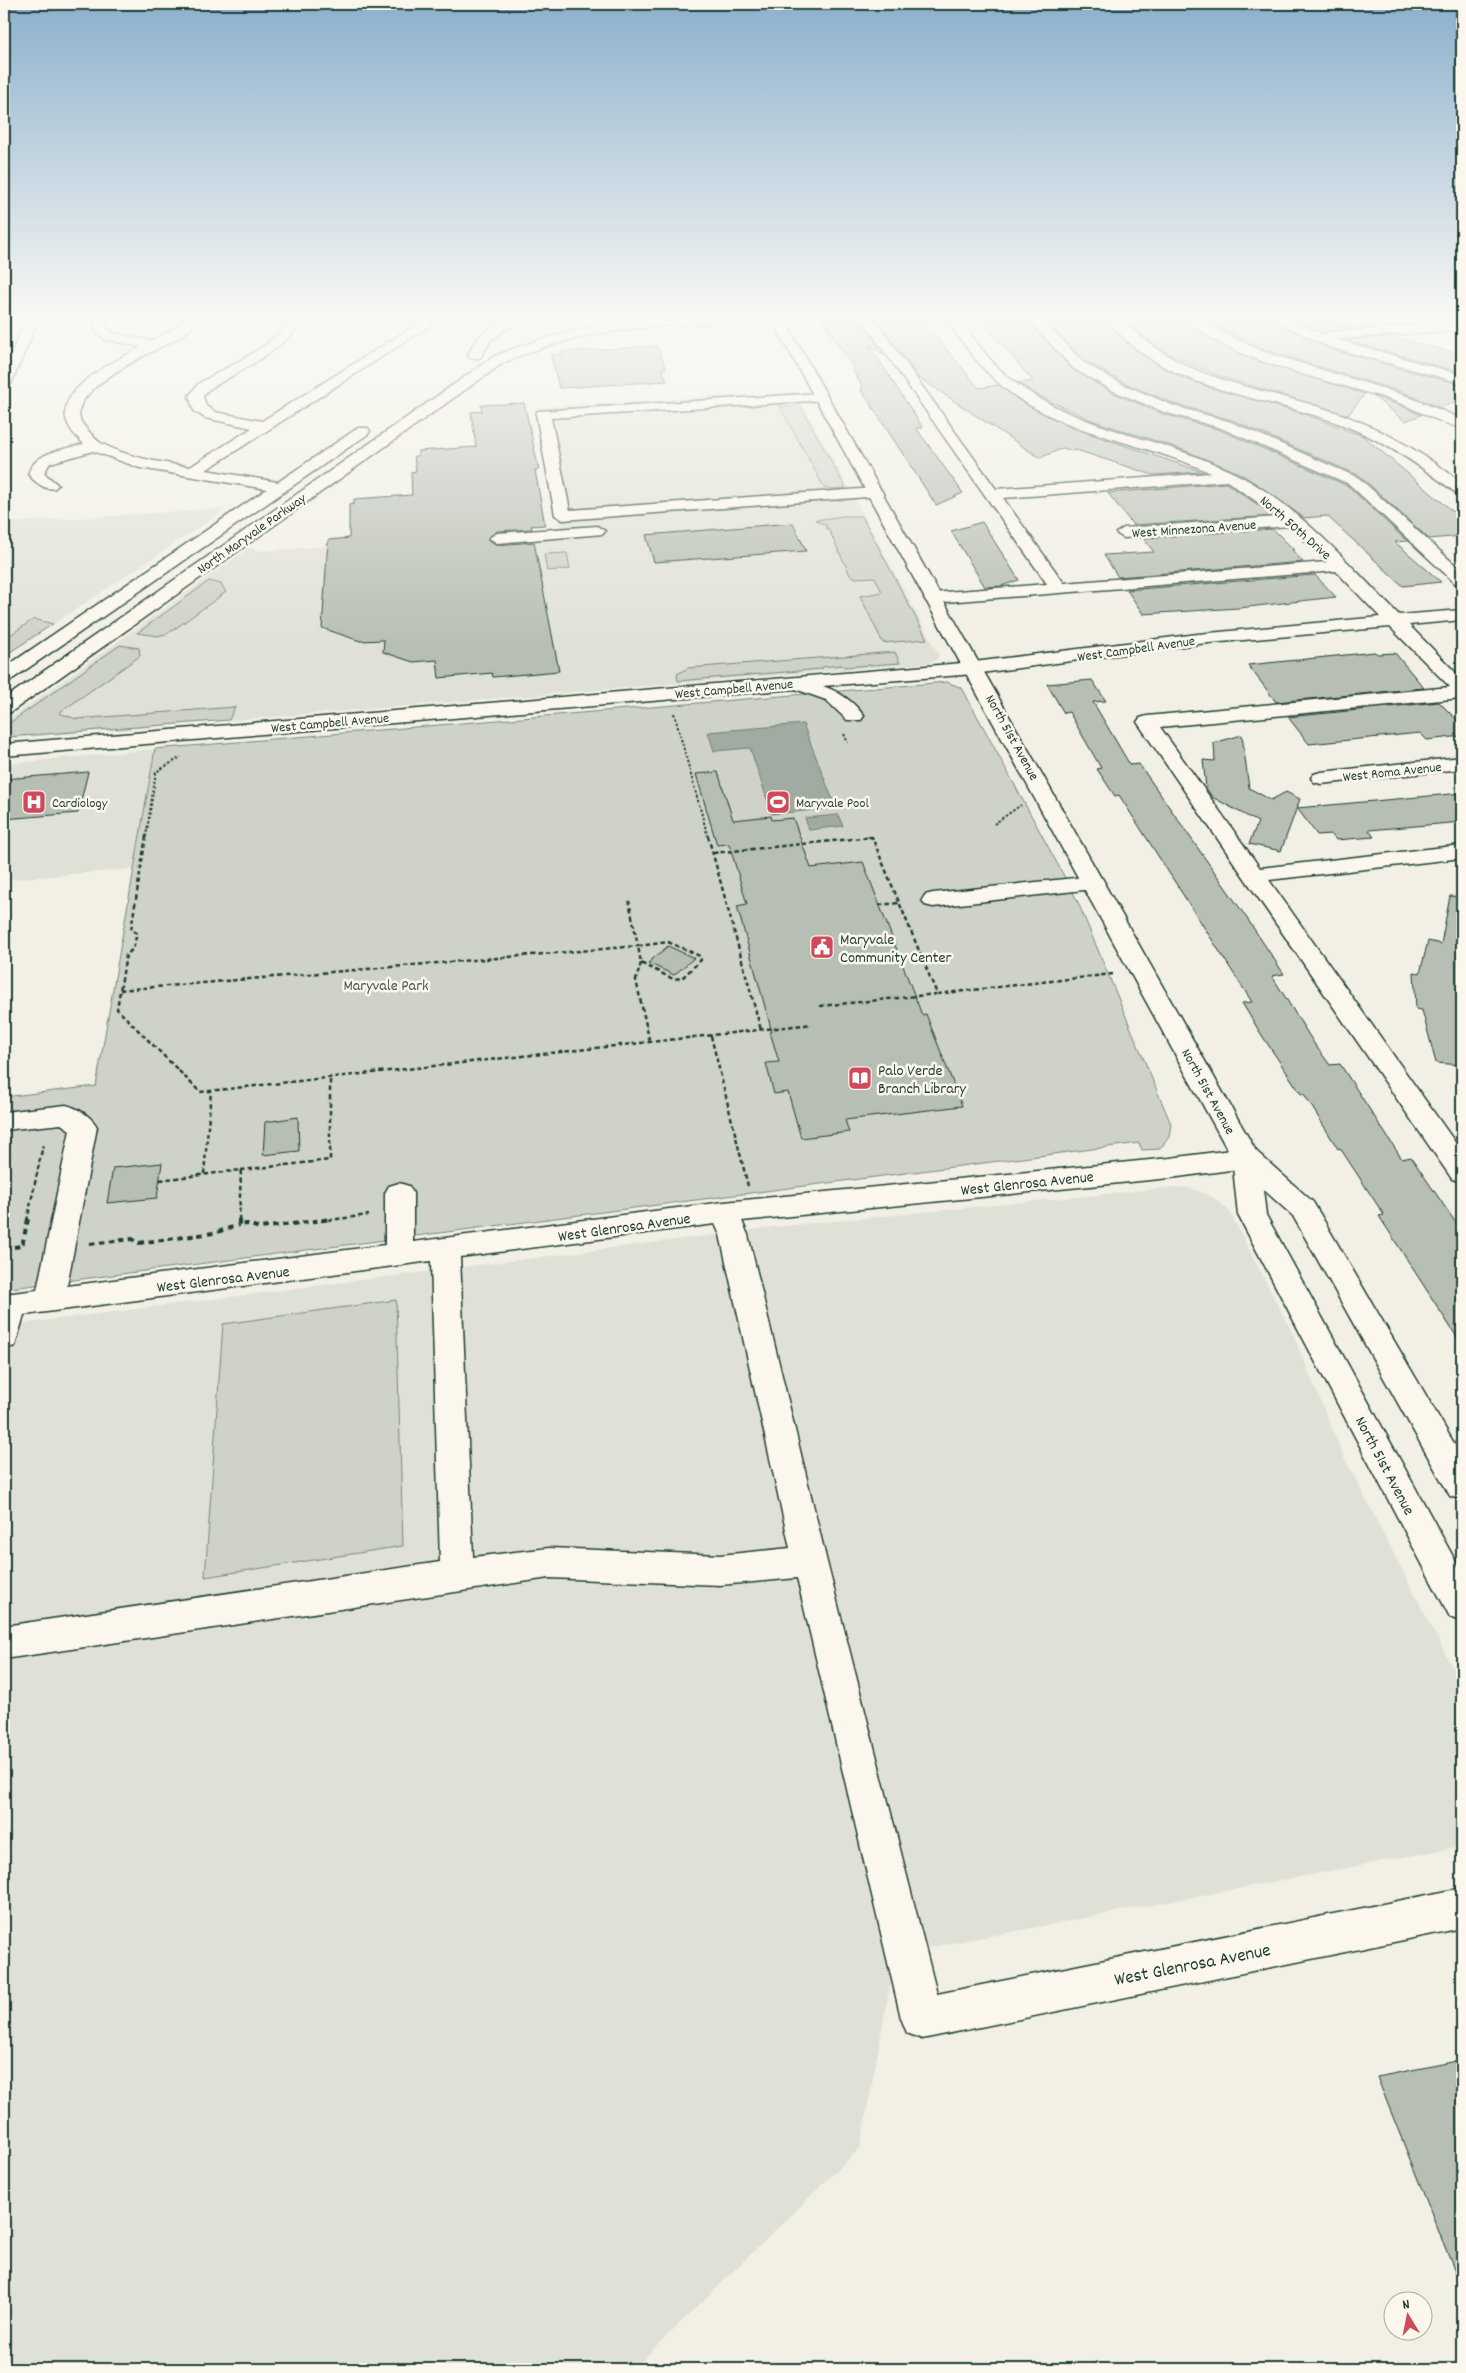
<svg xmlns="http://www.w3.org/2000/svg" width="1466" height="2373" font-family="Dekko,sans-serif">
<style>
.built{fill:#e0e1d6}
.green{fill:#cfd2c8;stroke:#77887e}
.water{fill:#a2aba1;stroke:#6e7f75}
.building{fill:#b7beb3;stroke:#1f3d34}
.lines{fill:none;stroke-linecap:round;stroke-linejoin:round}
.minor-casing{stroke:#1f3d34;stroke-width:3}
.major-casing{stroke:#1f3d34;stroke-width:3}
.path-far2{stroke:#1f3d34;stroke-width:2;stroke-dasharray:2.5 2;stroke-linecap:butt}
.path-far1{stroke:#1f3d34;stroke-width:2.5;stroke-dasharray:4.5 3;stroke-linecap:butt}
.path{stroke:#1f3d34;stroke-width:4;stroke-dasharray:5.5 4.5;stroke-linecap:butt}
.minor{fill:#fbf7ec;fill-rule:evenodd}
.major{fill:#fbf7ec;fill-rule:evenodd}
.labels{text-anchor:middle;stroke-width:5;stroke-linejoin:round;paint-order:stroke}
.far-street-label{font-size:14px;fill:#1f3d34;stroke:#fbf7ec}
.far-poi-label{font-size:14px;fill:#1f3d34;stroke:#fbf7ec;text-anchor:start}
.poi-label{font-size:16px;fill:#1f3d34;stroke:#fbf7ec;text-anchor:start}
.park-label{font-size:16px;fill:#425b52;stroke:#fbf7ec}
.street-label{font-size:16px;fill:#1f3d34;stroke:#fbf7ec}
.near-street-label{font-size:19px;fill:#1f3d34;stroke:#fbf7ec}
</style>
<rect width="100%" height="100%" fill="#f2f0e5"/>
<filter id="ink" filterUnits="userSpaceOnUse"><feTurbulence type="fractalNoise" baseFrequency=".02" numOctaves="2"/><feDisplacementMap in="SourceGraphic" scale="10" xChannelSelector="R" yChannelSelector="G"/><feConvolveMatrix kernelMatrix="1 2 1 2 8 2 1 2 1" color-interpolation-filters="sRGB"/></filter>
<g filter="url(#ink)">
<path class="built" d="M796,391l143,264 -3,5 -7,3 -925,76v-16l245,-175 12,3 299,-21 -26,-123z
M217,509l8,1 -221,147v-134z
M155,749l-22,120 -129,11v-116z
M1175,1187l16,1 22,9 16,14 63,121 52,125 118,229v160l-566,108 -36,194 -227,221h-629v-1043l769,-99z"/>
<path class="green" d="M800,405l46,83 -21,1 -45,-82z
M843,516h19l65,123 -44,4 -23,-47 22,-4 -7,-15 -19,1 -6,-3 -21,-45 -4,-2 2,-2 -12,-6z
M567,553l3,16 -23,2 -3,-17z
M209,581l12,3 5,8 -57,41 -11,3 -21,-3z
M34,619l19,5 -49,32v-17z
M120,645l19,3 1,8 -81,57 17,6 159,-12 -6,13 -222,17 -3,-2v-8z
M895,652l5,11 -56,4 -2,-2 -20,2v2l-144,12 -1,-7 11,-6z
M947,682l15,6 115,212 94,224 -2,13 -9,12 -18,1 -3,-7 -1135,146v-192l92,-11 59,-337z
M396,1300l7,246 -198,31 18,-253z"/>
<path class="water" d="M803,724l33,84 -64,6 -22,-66 -36,3 -6,-19z
M838,815l5,11 -34,4 -4,-12z"/>
<path class="building" d="M821,318h38l26,38 -16,-11 54,83h-7l47,65 -27,12 -76,-117h3l-11,-19h2z
M875,318h45l59,70 20,-3 19,15 52,27 133,45 -50,3 -77,-25 -4,1 -9,-3 -23,10 -122,-81z
M983,318h42l48,52 40,23 50,21 57,16 128,56 59,55 -12,1 46,40 -38,4 -76,-70 -23,2 -44,-32 -23,-14 -56,-23 -87,-28 -55,-25 -20,-13 14,-2 -52,-61h4z
M1043,318h62l23,26 25,18 28,15 30,11 94,26 58,22 99,83v17l-33,3 -69,-63 -128,-56 -57,-16 -50,-21 -40,-22z
M1123,318h63l17,16 49,25 113,35 -17,21 -129,-39 -50,-22 -24,-16z
M1205,318h63l61,31 133,36v14l-22,9 -35,-15 -143,-44 -44,-22z
M1291,318h18l45,10 -25,2 -5,3z
M1392,337l70,18v18l-116,-33z
M657,346l9,22 -4,1 5,12 -108,7 -8,-33h11v-3z
M1373,396l26,9 22,10 -16,6z
M524,403l15,67h-4l10,55 -14,1 1,3 -35,2 -10,8 10,6 37,-3 25,129 -66,6 -1,-4 -53,5 -2,-18 -24,2 -30,-10 1,-12 -24,1 -38,-13 6,-88 21,-2v-33l5,-1v-5l58,-4 -1,-23 5,-1 -2,-15h4v-5l58,-4 -5,-35 11,-1 -1,-6z
M1226,483l48,33 -141,9 -25,-32z
M982,522l37,58 -18,6 -16,1 -34,-56z
M793,523l13,28 -152,11 -8,-27z
M1273,529l21,21h-2l11,12 -185,15 -14,-22 50,-3 -11,-14z
M1315,575l21,22 -97,11 -96,6 -16,-24z
M1375,652l2,2 18,-1 29,35 -148,14 -28,-37z
M1092,680l14,21 -13,1 37,63 9,-1 105,150 40,60 -12,2 43,69 15,20 10,-1 62,95 9,-2 51,75v113l-83,-129 5,-1 -44,-67 -2,1 -34,-55h-3l-40,-60 -19,-31 10,-1 -133,-207 -4,1 -18,-27 4,-1 -32,-56 -5,1 -17,-29z
M1439,702l23,23v11l-35,4 -7,-7 -111,11 -21,-27z
M1242,735l7,53 22,12 15,-8 14,7 -19,52 -32,-7 9,-22 -46,-25 -6,-9 -3,-28 12,1 -1,-18z
M88,772l-10,41 -74,6v-40z
M718,772l15,48 38,-4 1,4 21,-2 18,50 52,-6 59,153 4,-1 36,92 -117,14 4,12 -48,6 -13,-46 -14,2 -8,-31 13,-1 -9,-30h2l-35,-126 10,-2 -18,-60 -12,1 -21,-71z
M1462,793v29l-93,8 5,7 -38,3 -5,-6 -14,1 -20,-27z
M1450,896l12,1v168l-26,-2 -14,-53 -6,-1 -2,-37 6,1 8,-32 13,3z
M668,946l26,12 -20,17 -26,-12z
M298,1117l1,34 -36,4 2,-33z
M162,1163l-5,35 -50,5 6,-35z
M1462,2060v227h-1l-84,-210z"/>
<g class="lines">
<g class="minor-casing">
<path id="minor" d="M27,318h12l-28,66 -7,4v-19z
M96,318h12l-1,10 6,5 38,8 24,-13 10,-10h13c-4,6 -9,13 -15,17 -21,13 -130,58 -98,92 5,5 10,13 16,16 27,15 59,19 89,24l62,-39 -47,-10 -11,-7 -5,-15 9,-12c33,-20 71,-34 95,-66h12c-24,35 -62,50 -97,72l-5,6 3,10 9,6 47,9 165,-103h15l-236,152 72,12 80,-54h10l2,3 -2,3 -357,246 -7,2v-14l263,-179 -127,-21 -47,-17 -43,12 -6,10 14,12 -3,3c-10,3 -20,-6 -27,-14 8,-23 35,-24 56,-30 -5,-5 -12,-11 -15,-18 -20,-35 48,-66 72,-79l-37,-8 -10,-10z
M507,318h15l-31,22 -11,18h-10l-2,-3c8,-19 22,-28 39,-37z
M656,318h74l-6,4c-77,3 -150,9 -221,41l-492,349 -7,2v-15l489,-342c53,-23 106,-34 163,-39z
M861,318h12l123,171 215,-16c-70,-33 -156,-38 -216,-93 -19,-18 -35,-41 -50,-62h13c17,21 32,46 55,63 65,50 151,56 223,93 64,32 113,91 163,141l63,-5v10l-53,5 53,54v19l-302,29 100,141 202,-23v13l-193,22 193,272v30l-10,-3 -315,-457 3,-4 7,-2 303,-29 -60,-60 -192,17 -224,30 -151,12c17,6 30,15 41,30l-3,4h-14l-21,-20 -31,-11 -791,67v-12l970,-82 224,-28 182,-17 -44,-46 -403,32 -6,-1 -3,-4 3,-4 6,-1 114,-9zM1227,481l52,36 -155,11 -8,5 8,5 166,-12 37,36 -263,21 -61,-85z
M1027,318h13l44,45 40,22 50,21 57,16 128,56 103,93v14l-6,-1 -107,-100 -128,-56 -57,-16 -50,-21 -40,-22z
M1107,318h13c63,64 129,66 209,92 49,16 93,42 133,73v12l-6,-2c-37,-29 -76,-55 -121,-71 -76,-28 -176,-32 -228,-104z
M1188,318h14l15,11 44,22 143,44 58,24v9c-24,-5 -47,-20 -71,-28 -51,-18 -171,-40 -203,-82z
M1270,318h16l38,17 5,-3 133,-10v8l-127,9 127,36v8l-133,-36z
M821,393l7,4 -2,3 -275,18 19,92 305,-22 6,2 2,3 -2,3 -318,24 -8,-5 -19,-101 2,-3z
M597,526l8,5 -2,3 -106,9 -8,-5 8,-5z
M1462,757v12l-141,15 -7,-2 -3,-4 3,-4 7,-2z
M1094,876l8,2 3,5 -3,5 -169,19 -8,-2 -3,-5 3,-5 8,-2z
M66,1105c12,3 25,11 31,22l-30,159 318,-41v-52l4,-7 10,-3 10,3 4,7v49l311,-40 446,-44 76,-10 10,3 4,7 -4,7 -10,3 -76,10 -428,43 6,14 79,327 110,432 525,-106v40l-540,111 -15,-6 -6,-15 -104,-440 -77,7 -171,-7 -545,81v-33l436,-64 -9,-301 -407,54 -9,31 -11,3v-55l33,-4 33,-160 -9,-6 -57,6v-18zM715,1224l5,11 70,313 -70,7 -171,-7 -76,9 -13,-300z"/>
</g>
<g class="major-casing">
<path id="major" d="M771,318h12l473,833 57,51 149,255v43l-12,-4 -157,-280 -30,-27 3,26 196,358v49l-12,-5 -212,-402 -6,-57z"/>
</g>
<path class="path-far2" d="M674,713l34,124
M844,734l4,9
M994,824l27,-19
M146,837l10,-65 25,-15
M868,837h4"/>
<path class="path-far1" d="M146,836l-15,94 6,3 -4,16 -7,6 -9,54 83,83 612,-68
M708,836l53,194
M713,853l159,-16 65,157 176,-20
M879,905l20,-2
M668,942l32,14 1,4 -19,18 -9,1 -32,-16 -3,-17z
M641,963l-5,17 14,63
M120,990l518,-44 -9,-45
M820,1006l117,-12
M711,1036l37,150
M241,1170l89,-10v-82
M204,1174l7,-83
M160,1180l81,-10 -2,51
M27,1221l16,-76
M321,1221l48,-6"/>
<path class="path" d="M239,1219v6l8,-1 13,4 72,-9
M90,1244l42,-5 7,4 75,-10 25,-8
M4,1248l18,-2 6,-27"/>
<use href="#minor" class="minor"/>
<use href="#major" class="major"/>
</g>
</g>
<linearGradient id="sky" x2="0" y2="1"><stop stop-color="#8cb0cc"/><stop offset="0.49" stop-color="#f9f8f3"/><stop offset="1" stop-color="#f9f8f3" stop-opacity="0"/></linearGradient>
<rect width="1466" height="650" fill="url(#sky)"/>
<defs>
<g id="hospital-square" transform="scale(1.25)"><rect x="-9" y="-9" width="18" height="18" rx="4" fill="#d1495b" stroke="#fbf7ec"/><path d="M-5-5h3v3.5h4V-5h3V5h-3V1.5h-4V5h-3Z" fill="#fff"/></g>
<g id="stadium-square" transform="scale(1.25)"><rect x="-9" y="-9" width="18" height="18" rx="4" fill="#d1495b" stroke="#fbf7ec"/><path d="M0-5a6.5 5 0 1 0 0 10a6.5 5 0 1 0 0-10ZM-3.5-1.8h7v3.6h-7Z" fill="#fff"/></g>
<g id="civic-square" transform="scale(1.25)"><rect x="-9" y="-9" width="18" height="18" rx="4" fill="#d1495b" stroke="#fbf7ec"/><path d="M-.6-6.5H3V-4.5H.6V-3L4-1V1h2V6H-6V1h2V-1L-.6-3ZM-1.2 2.5V6h2.4V2.5Z" fill="#fff"/></g>
<g id="library-square" transform="scale(1.25)"><rect x="-9" y="-9" width="18" height="18" rx="4" fill="#d1495b" stroke="#fbf7ec"/><path d="M-6-4Q-3-5.5-.7-3.5V5Q-3 3-6 4ZM6-4Q3-5.5 .7-3.5V5Q3 3 6 4Z" fill="#fff"/></g>
</defs>
<g fill-rule="evenodd">
<use href="#hospital-square" x="34" y="802"/>
<use href="#stadium-square" x="778" y="802"/>
<use href="#civic-square" x="822" y="947"/>
<use href="#library-square" x="860" y="1078"/>
</g>
<g class="labels">
<g class="far-street-label">
<text transform="translate(1296 527) rotate(41)" y="5">North 50th Drive</text>
<text transform="translate(1194 528) rotate(-4)" y="5">West Minnezona Avenue</text>
<text transform="translate(251 533) rotate(-35)" y="5">North Maryvale Parkway</text>
<text transform="translate(1136 648) rotate(-8)" y="5">West Campbell Avenue</text>
<text transform="translate(734 688) rotate(-5)" y="5">West Campbell Avenue</text>
<text transform="translate(330 722) rotate(-5)" y="5">West Campbell Avenue</text>
<text transform="translate(1013 737) rotate(61)" y="5">North 51st Avenue</text>
<text transform="translate(1392 771) rotate(-6)" y="5">West Roma Avenue</text>
<text transform="translate(1209 1091) rotate(61)" y="5">North 51st Avenue</text>
</g>
<g class="far-poi-label">
<text x="52" y="807">Cardiology</text>
<text x="796" y="807">Maryvale Pool</text>
</g>
<g class="poi-label">
<text x="840" y="944">Maryvale<tspan x="840" dy="18">Community Center</tspan></text>
<text x="878" y="1075">Palo Verde<tspan x="878" dy="18">Branch Library</tspan></text>
</g>
<g class="park-label">
<text x="386" y="990">Maryvale Park</text>
</g>
<g class="street-label">
<text transform="translate(1027 1182) rotate(-6)" y="6">West Glenrosa Avenue</text>
<text transform="translate(624 1226) rotate(-8)" y="6">West Glenrosa Avenue</text>
<text transform="translate(223 1278) rotate(-7)" y="6">West Glenrosa Avenue</text>
<text transform="translate(1386 1465) rotate(62)" y="6">North 51st Avenue</text>
</g>
<g class="near-street-label">
<text transform="translate(1192 1963) rotate(-11)" y="7">West Glenrosa Avenue</text>
</g>
</g>
<rect width="1466" height="2373" fill="none" stroke="#fbf7ec" stroke-width="20"/>
<rect x="10" y="10" width="1446" height="2353" fill="none" stroke="#1f3d34" stroke-width="2" filter="url(#ink)"/>
<g transform="translate(1408 2316) rotate(350)"><circle r="24" fill="#fbf7ec" stroke="#a3ada2"/>
<path d="M0-4L9 19L0 12L-9 19Z" fill="#d1495b"/>
<text y="-8" font-size="14" font-weight="bold" text-anchor="middle" fill="#1f3d34">N</text>
</g>
</svg>
